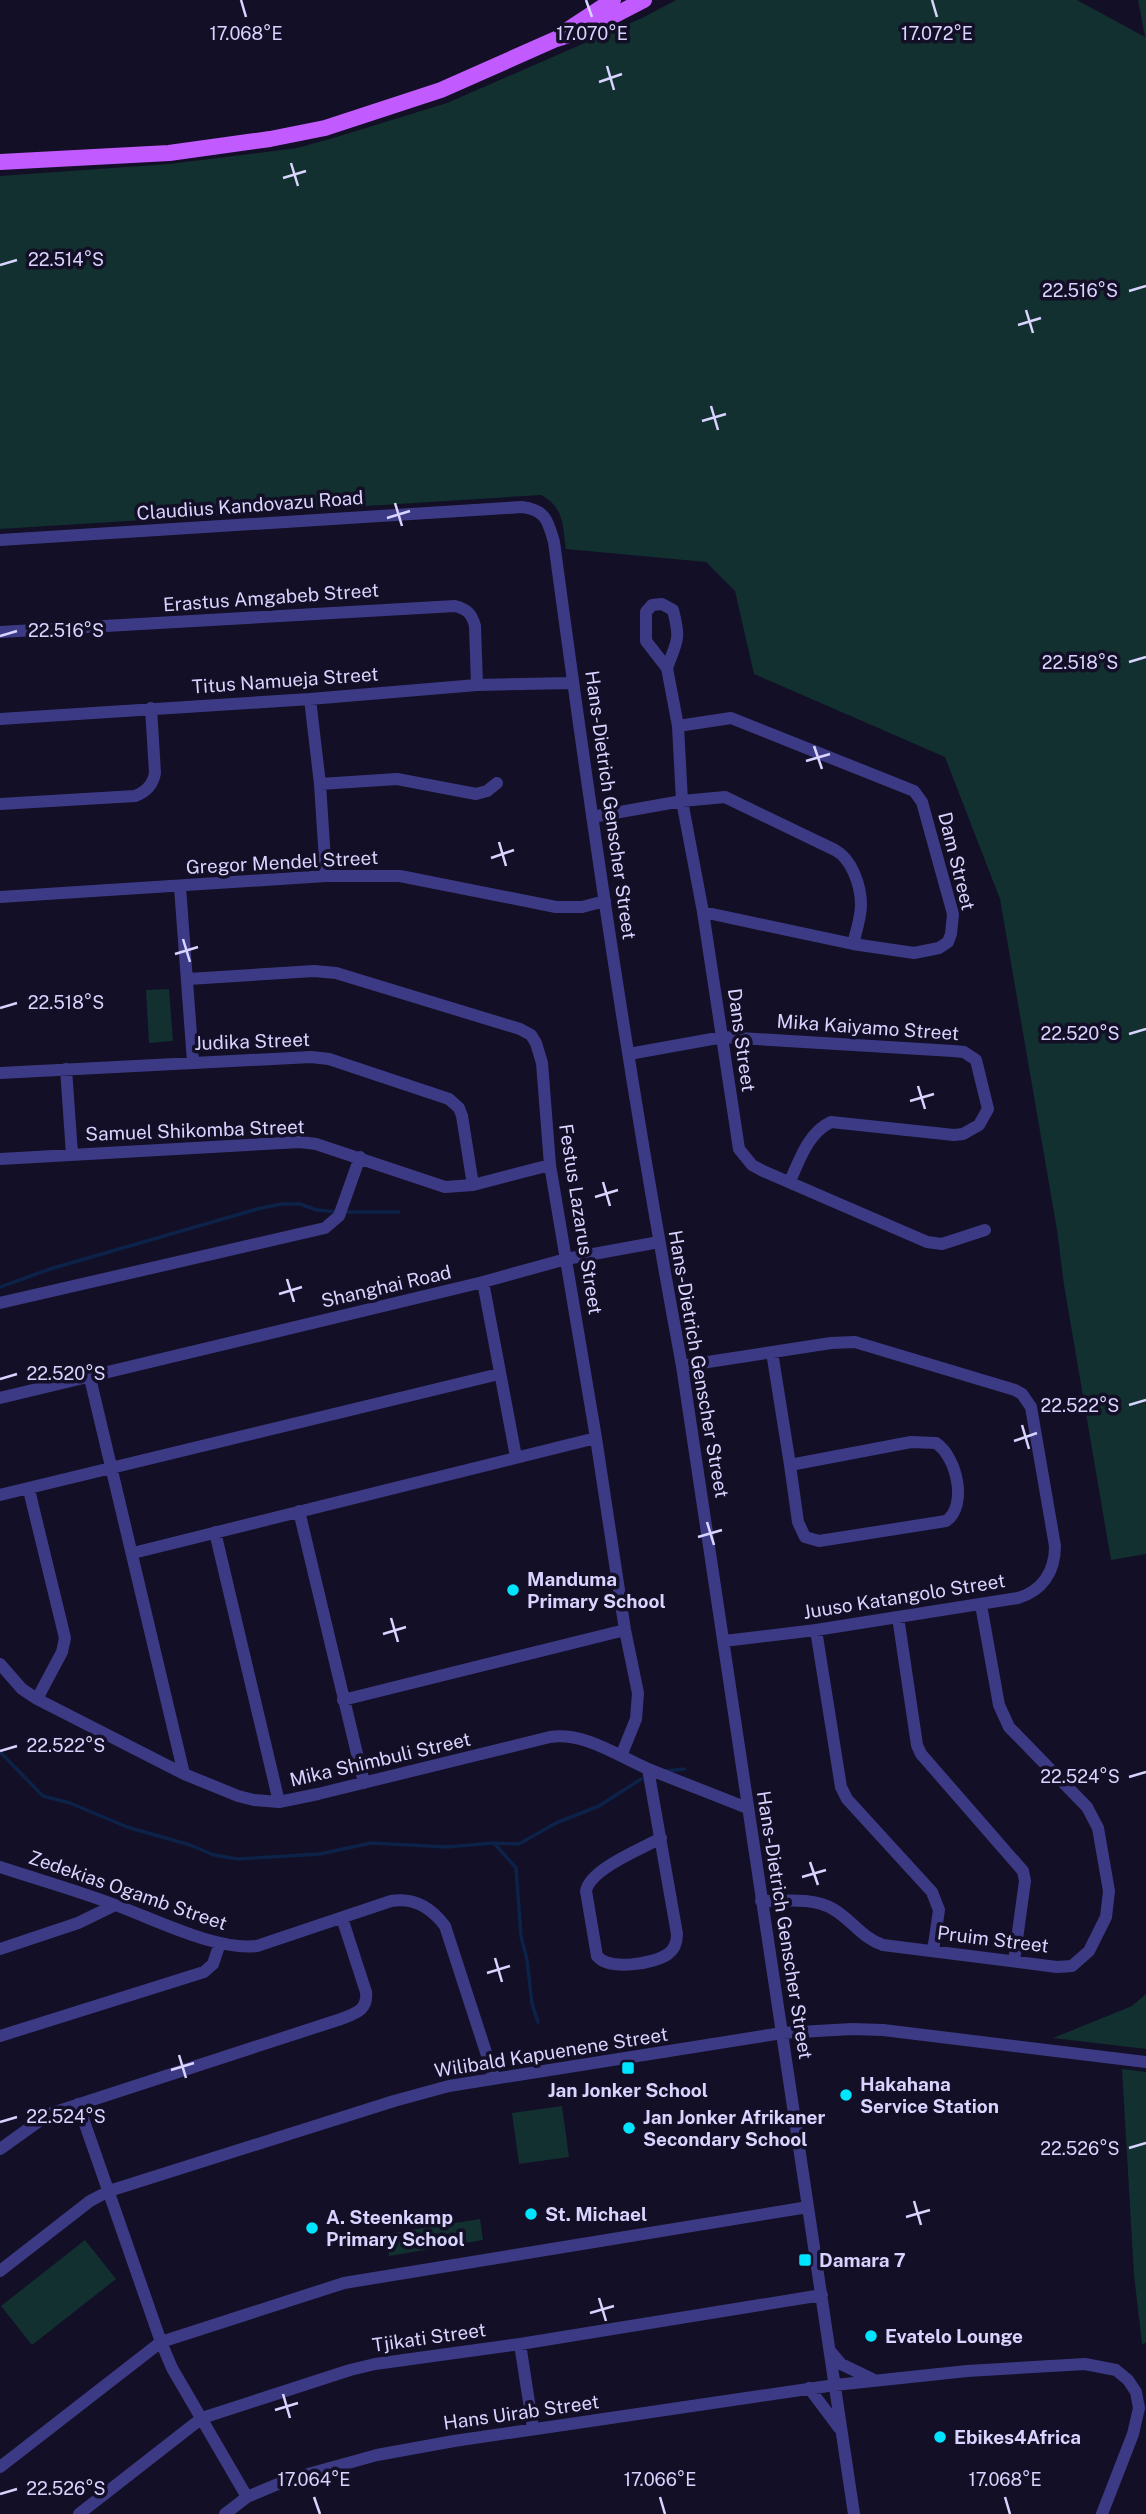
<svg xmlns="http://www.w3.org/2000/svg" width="1146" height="2514" font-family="'Public Sans',sans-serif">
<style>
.green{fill:#12302f}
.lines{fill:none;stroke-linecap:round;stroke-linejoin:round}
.stream{stroke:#0c2248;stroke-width:3.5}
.minor{stroke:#3d3a85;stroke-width:12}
.major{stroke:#c25bff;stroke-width:16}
.ticks{fill:none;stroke:#d9d4ff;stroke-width:2.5}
.poi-dot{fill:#00e5ff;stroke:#130f26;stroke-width:2.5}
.labels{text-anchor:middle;stroke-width:7;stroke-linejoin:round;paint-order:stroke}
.street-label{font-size:19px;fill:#d9d4ff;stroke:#130f26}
.poi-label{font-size:19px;font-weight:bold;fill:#d9d4ff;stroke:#130f26;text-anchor:start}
.ticks-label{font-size:18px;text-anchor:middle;fill:#d9d4ff;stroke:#130f26;stroke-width:7;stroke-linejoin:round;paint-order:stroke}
</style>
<rect width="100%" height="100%" fill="#130f26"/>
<path class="green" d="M676,0h401l68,37 -7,-37h8v1554l-35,6 -47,-275 -7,-55 -57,-331 -55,-142 -191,-83 -19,-83 -29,-29 -140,-13c-4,-24 -1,-41 -25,-54l-541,34v-353l169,-12 128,-16 33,-9 117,-36 195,-85z
M169,989l4,52 -24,2 -3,-53z
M1146,1994v55l-93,-11 79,-32z
M1122,2069l24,3v271l-4,1 -8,-69z
M562,2106l7,51 -50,7 -7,-51z
M480,2219l3,21 -94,16 -3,-22z
M85,2240l31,39 -84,66 -31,-39z"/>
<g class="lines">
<path class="stream" d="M345,1212h54
M0,1287l50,-18 211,-61 21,-4h18l17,6 21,2
M0,1752l43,44 27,7 57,24 63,18 24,10 24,4 82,-5 51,-11 76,4 47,-4 25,1 37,-21 43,-17 42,-27
M666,1771l18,-2
M494,1843l22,25 5,68 6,24 5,44 6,18"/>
<path class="minor" d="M0,540l522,-33c24,3 26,14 32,35 37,275 77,551 128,824l172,1148
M0,632l455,-26c12,3 17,8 20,20l2,59
M667,668c10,-28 14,-27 6,-58l-11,-6 -10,1 -6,7v29l21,27 11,58 4,75 21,111 36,237 13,16 11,6 164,71 15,2 43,-14
M310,699l10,85 6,92
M0,719l310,-20 167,-14 95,-2
M678,726l53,-8 183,73 8,11 31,112 -2,20 -3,8 -9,6 -25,5 -61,-9 -150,-32
M320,784l77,-5 79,15 11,-3 10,-8
M0,804l135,-8c11,-4 18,-11 20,-23l-4,-65
M592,817l90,-16 43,-4 110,53c17,9 26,36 26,55 0,12 -5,27 -8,39
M180,887l13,175
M0,897l326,-21h74l156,31h26l23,-6
M188,979l126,-8 22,2 184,56 11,6 5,8 6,20 8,102 46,273 29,192 13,63 -2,26 -15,37
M629,1054l94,-17 230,14 11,1 12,8 12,49 -9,16 -16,9 -9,1 -123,-13c-23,11 -31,37 -41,59
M66,1069l6,85
M0,1073l311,-16 18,2 120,40 10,9 3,8 11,69
M0,1159l300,-17 16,2 129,43 28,-2 77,-20
M483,1282l33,175
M0,1303l325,-75 14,-12 21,-59
M772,1352l18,113
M682,1366l149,-23 24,-1 160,48 7,4 9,13 24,139c0,26 -13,45 -37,52l-202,32 -92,11
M90,1378l94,396
M0,1398l483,-116 83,-23 93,-17
M911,1442l25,1c21,14 32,63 10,78l-127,20 -14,-4 -7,-15 -8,-57z
M29,1490l36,148 -3,14 -25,47
M0,1495l499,-121
M299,1511l65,272
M215,1532l64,270
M133,1553l463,-115
M898,1617l19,128 4,9 102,117 2,10 -11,80
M816,1630l25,157 6,12 85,93 7,18 -6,41
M0,1664l22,25 15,10 147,75 54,22 16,4 25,2 39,-8 232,-57c36,-5 69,20 101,33 32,13 64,25 96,38
M343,1700l282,-70
M648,1769l29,165c0,8 -2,15 -9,20 -14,10 -59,17 -71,2l-11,-65c4,-22 55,-42 75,-53
M0,1867c39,13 79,24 118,39 38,14 99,45 139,40l134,-45c23,-4 40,6 54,25l49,151
M761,1901c23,0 52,-4 72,8 19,11 29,29 50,36l174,22 15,-1 17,-15 17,-34 3,-26 -11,-63 -11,-21 -78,-80 -10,-22 -18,-100
M0,1949l78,-26 37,-18
M0,2036l204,-64 9,-8 7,-21
M78,2104l83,238 11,26 75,129
M0,2149l49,-35 292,-95c15,-6 27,-9 25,-27l-24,-74
M0,2271l90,-70 19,-10 285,-90 55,-15 333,-53 70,-4 31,1 263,32
M520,2344l13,84
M830,2351l11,13 31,15
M809,2388l30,40
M0,2467l161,-125 183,-59 464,-76
M79,2514l123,-96 148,-48 25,-6 145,-20 302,-49
M225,2514l22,-17 43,-18 87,-24 77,-14 381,-56 132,-14 118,-7 31,6 12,10 8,12 3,16 -6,26 -31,80"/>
<path class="major" d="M563,33l50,-33
M0,162l169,-9 101,-14 55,-11 116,-38 115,-51 32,-10 56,-29"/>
</g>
<path class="ticks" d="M241,0l5,17M586,0l6,17M932,0l5,17M607,66l7,24M599,82l23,-8M291,163l7,23M283,178l23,-7M0,265l17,-5M1129,291l17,-5M1026,310l7,23M1018,325l23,-7M711,406l7,24M702,421l24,-7M395,503l7,23M387,518l23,-7M0,636l17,-5M1129,662l17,-5M814,746l8,23M806,761l24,-7M499,842l7,24M491,858l23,-8M183,939l7,23M175,954l23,-7M0,1008l17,-5M1129,1034l17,-5M918,1086l7,23M910,1101l24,-7M603,1182l7,24M595,1197l23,-7M287,1279l7,23M279,1294l23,-7M0,1379l17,-5M1129,1405l17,-5M1022,1425l7,24M1014,1441l23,-8M707,1522l7,23M698,1537l24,-7M391,1618l7,24M383,1634l23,-7M0,1751l17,-5M1129,1777l17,-5M810,1862l8,23M802,1877l24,-7M495,1958l7,24M487,1973l23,-7M179,2055l7,23M171,2070l23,-7M0,2122l17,-5M1129,2148l17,-5M914,2201l7,24M906,2217l24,-7M599,2298l7,23M590,2313l24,-7M283,2394l7,24M275,2410l23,-7M0,2494l17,-5M314,2497l6,17M660,2497l5,17M1005,2497l5,17"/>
<g class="poi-dot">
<circle cx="513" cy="1590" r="7"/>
<rect x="621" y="2061" width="14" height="14" rx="3.5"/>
<circle cx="846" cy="2095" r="7"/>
<circle cx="629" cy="2128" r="7"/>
<circle cx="531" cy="2214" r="7"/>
<circle cx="312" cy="2228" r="7"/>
<rect x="798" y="2253" width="14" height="14" rx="3.5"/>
<circle cx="871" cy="2336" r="7"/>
<circle cx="940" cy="2437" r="7"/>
</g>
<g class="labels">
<g class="street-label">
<text transform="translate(250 505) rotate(-4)" y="7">Claudius Kandovazu Road</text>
<text transform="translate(271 597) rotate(-4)" y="7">Erastus Amgabeb Street</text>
<text transform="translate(285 680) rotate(-4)" y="7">Titus Namueja Street</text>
<text transform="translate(611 805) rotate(82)" y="7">Hans-Dietrich Genscher Street</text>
<text transform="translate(957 861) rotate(76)" y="7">Dam Street</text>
<text transform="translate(282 862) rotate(-3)" y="7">Gregor Mendel Street</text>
<text transform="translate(868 1027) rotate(4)" y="7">Mika Kaiyamo Street</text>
<text transform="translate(742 1040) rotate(82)" y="7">Dans Street</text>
<text transform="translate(252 1041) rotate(-2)" y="7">Judika Street</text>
<text transform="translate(195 1130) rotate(-2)" y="7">Samuel Shikomba Street</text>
<text transform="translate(581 1219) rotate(81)" y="7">Festus Lazarus Street</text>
<text transform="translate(386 1286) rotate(-13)" y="7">Shanghai Road</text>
<text transform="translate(699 1364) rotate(80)" y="7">Hans-Dietrich Genscher Street</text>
<text transform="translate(904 1596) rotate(-9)" y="7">Juuso Katangolo Street</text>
<text transform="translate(380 1759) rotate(-13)" y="7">Mika Shimbuli Street</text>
<text transform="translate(128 1890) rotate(19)" y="7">Zedekias Ogamb Street</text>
<text transform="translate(785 1925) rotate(81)" y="7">Hans-Dietrich Genscher Street</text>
<text transform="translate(993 1939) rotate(7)" y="7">Pruim Street</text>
<text transform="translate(551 2052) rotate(-9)" y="7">Wilibald Kapuenene Street</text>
<text transform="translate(429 2337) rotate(-8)" y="7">Tjikati Street</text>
<text transform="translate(521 2412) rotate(-8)" y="7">Hans Uirab Street</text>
</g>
<g class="poi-label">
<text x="527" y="1586">Manduma<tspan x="527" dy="22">Primary School</tspan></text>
<text x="860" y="2091">Hakahana<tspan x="860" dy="22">Service Station</tspan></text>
<text x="628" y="2097" text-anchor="middle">Jan Jonker School</text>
<text x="643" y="2124">Jan Jonker Afrikaner<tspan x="643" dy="22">Secondary School</tspan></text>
<text x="545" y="2221">St. Michael</text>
<text x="326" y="2224">A. Steenkamp<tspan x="326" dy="22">Primary School</tspan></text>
<text x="819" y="2267">Damara 7</text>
<text x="885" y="2343">Evatelo Lounge</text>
<text x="954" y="2444">Ebikes4Africa</text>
</g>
</g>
<g class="ticks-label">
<text x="246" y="40">17.068°E</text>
<text x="592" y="40">17.070°E</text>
<text x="937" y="40">17.072°E</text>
<text x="66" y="266">22.514°S</text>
<text x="1080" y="297">22.516°S</text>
<text x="66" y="637">22.516°S</text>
<text x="1080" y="669">22.518°S</text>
<text x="66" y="1009">22.518°S</text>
<text x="1080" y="1040">22.520°S</text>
<text x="66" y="1380">22.520°S</text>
<text x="1080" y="1412">22.522°S</text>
<text x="66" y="1752">22.522°S</text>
<text x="1080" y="1783">22.524°S</text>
<text x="66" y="2123">22.524°S</text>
<text x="1080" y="2155">22.526°S</text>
<text x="314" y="2486">17.064°E</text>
<text x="660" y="2486">17.066°E</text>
<text x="1005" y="2486">17.068°E</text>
<text x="66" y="2495">22.526°S</text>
</g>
</svg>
